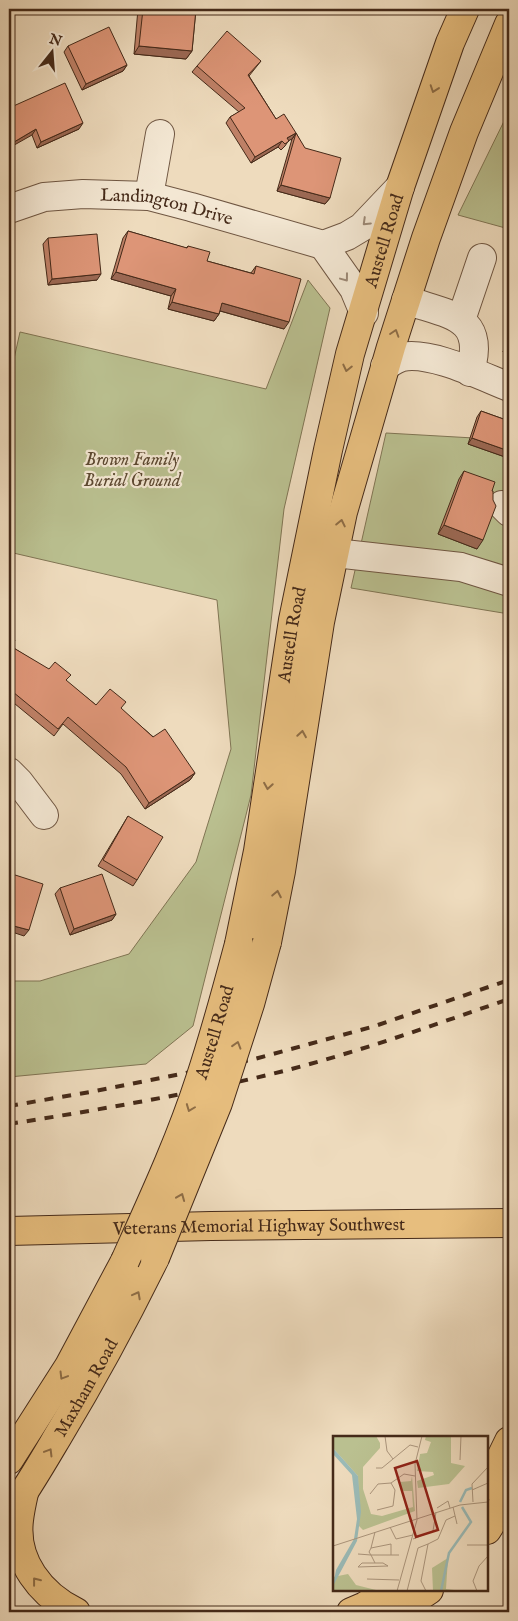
<svg xmlns="http://www.w3.org/2000/svg" width="518" height="1621" font-family="'IM FELL English',serif">
<style>
.green{fill:#bac090;stroke:#807554}
.lines{fill:none;stroke-linecap:round;stroke-linejoin:round}
.minor-casing{stroke:#6f5642;stroke-width:30}
.major-casing{stroke:#452a19;stroke-width:30}
.minor{stroke:#f4e8d4;stroke-width:28}
.major{stroke:#e7be7e;stroke-width:28}
.rail{stroke:#452a19;stroke-width:4;stroke-dasharray:9 9;stroke-linecap:butt}
.major-bridge-casing{stroke:#452a19;stroke-width:30;stroke-linecap:butt}
.major-bridge{stroke:#e7be7e;stroke-width:28}
.wall{fill:#be8066;stroke:#452a19}
.shaded-wall{fill:#9b6853;stroke:#452a19}
.building{fill:#dd9577;stroke:#452a19}
.oneway{stroke:#8e6d46}
.oneway2{stroke:#9c8976}
.labels{text-anchor:middle;stroke-width:4.5;stroke-linejoin:round;paint-order:stroke}
.street-label{font-size:18px;fill:#452a19;stroke:#f4e8d4}
.park-label{font-size:18px;font-style:italic;fill:#5c4831;stroke:#f4e8d4}
.inset-river{fill:none;stroke:#9abab6;stroke-width:2.5}
.inset-road{fill:none;stroke:#aa947b;stroke-width:1}
.view{fill:#8f2418;fill-opacity:0.15;stroke:#8f2418;stroke-width:2.5}
.inset-edge{fill:none;stroke:#452a19;stroke-width:2.5}
</style>
<rect width="100%" height="100%" fill="#eedbbd"/>
<filter id="stains"><feTurbulence type="fractalNoise" baseFrequency=".004" numOctaves="4"/><feColorMatrix values="0 0 0 0 .2 0 0 0 0 .09 0 0 0 0 .02 0 0 0 .5 -.17"/></filter>
<radialGradient id="worn" r=".72"><stop offset=".6" stop-color="#630" stop-opacity="0"/><stop offset="1" stop-color="#630" stop-opacity=".3"/></radialGradient>
<path class="green" d="M509,111v118l-51,-14z
M308,280l22,28 -46,201 -33,286 -58,231 -47,38 -137,13v-96h31l89,-27 67,-92 35,-113 -14,-149 -208,-48v-171l11,-49 246,57z
M386,433l123,7v174l-158,-26z"/>
<g class="lines">
<g class="minor-casing">
<g id="minor">
<path d="M149,196l11,-62"/>
<path id="s1" d="M9,209l35,-12 39,-3 66,2 42,11 132,38 24,-9 15,-9 38,-40"/>
<path d="M323,245l31,44 10,24"/>
<path d="M406,300c42,15 81,15 64,72"/>
<path d="M461,320l21,-62"/>
<path d="M385,366c5,-3 10,-7 17,-9 29,-6 79,19 107,30"/>
<path d="M502,505l7,7"/>
<path d="M335,553l126,14 48,15"/>
<path d="M9,772l10,10 25,33"/>
</g>
</g>
<g class="major-casing">
<g id="major">
<path d="M267,942l14,-71 39,-249 23,-110 48,-165 35,-109 38,-106 45,-108"/>
<path id="s2" d="M239,944l19,-93 35,-231 35,-170 22,-96 50,-167 50,-144 15,-34"/>
<path id="s3" d="M9,1231l202,-5 298,-3"/>
<path d="M9,1460l60,-94 56,-105"/>
<path d="M487,1486l22,-45"/>
<path d="M24,1493c-2,9 -4,18 -5,27 -5,41 22,75 57,92"/>
<path id="s4" d="M9,1514c18,-25 33,-51 49,-78 35,-58 67,-117 97,-178"/>
<path d="M487,1530l22,-35"/>
<path d="M351,1612l14,-6 26,-16"/>
<path d="M396,1612l33,-22"/>
</g>
</g>
<use href="#minor" class="minor"/>
<use href="#major" class="major"/>
<path class="rail" d="M9,1106l81,-14 161,-32 124,-34 134,-46
M9,1124c82,-13 165,-27 246,-46 87,-20 170,-50 254,-79"/>
<g class="major-bridge-casing">
<g id="major-bridge">
<path d="M155,1258l63,-155 32,-99 17,-62"/>
<path id="s5" d="M125,1261c27,-60 55,-120 75,-182 15,-45 27,-90 39,-135"/>
</g>
</g>
<use href="#major-bridge" class="major-bridge"/>
</g>
<path class="wall" d="M138,9h58l-4,42 -6,8 -52,-5z
M68,46l59,19 -4,6 -41,19 -18,-38z
M261,61l-12,15 27,43 20,14 -4,6 -3,1 -4,6 -4,4 -3,-3 -27,16 -25,-40 4,-6 9,-5 -47,-40 5,-6z
M9,108l70,21 -42,19 -5,-13z
M296,133l34,65 -5,6 -48,-13 15,-52z
M128,231l58,17 2,-2 19,15 44,12 5,-7 28,63 -64,-18 -1,3 -5,7 -46,-12 3,-13 -60,-17 12,-41z
M48,238l49,42 -49,5 -5,-41z
M509,333v22l-6,-3z
M481,411l28,10v35l-1,2 -40,-14 9,-27z
M464,471l28,20 -15,58 -39,-15 21,-55z
M9,636l3,11 54,34 30,24 25,4 74,64 -5,7 -45,29 -24,-35 -58,-50 -9,12 -45,-37z
M128,816l9,64 -4,6 -35,-20z
M60,888l56,26 -4,6 -42,15 -15,-41z"/>
<path class="shaded-wall" d="M139,46l53,5 -6,8 -52,-5z
M127,65l-4,6 -41,19 4,-6z
M83,123l-4,6 -42,19 4,-6z
M36,129l-4,6 -23,13v-3z
M296,133l-4,6 -8,4 3,-5z
M282,141l-4,6 -27,16 4,-6z
M281,185l49,13 -5,6 -48,-13z
M116,272l60,17 -5,7 -60,-17z
M101,274l-4,6 -49,5 4,-6z
M172,302l47,12 -5,7 -46,-12z
M222,303l67,19 -5,7 -67,-19z
M508,344l1,1v10l-6,-3z
M472,438l37,13v5l-1,2 -40,-14z
M444,525l39,15 -6,9 -39,-15z
M195,773l-5,7 -45,29 4,-6z
M116,914l-4,6 -42,15 4,-6z
M9,918l3,1 -3,5z
M10,925l19,5 -5,6 -15,-5v-4z"/>
<path class="building" d="M143,9h53l-4,42 -53,-5z
M109,27l18,38 -41,19 -18,-38z
M227,31l34,30 -13,14 28,44 8,-5 12,19 -9,5 2,3 -4,3 -3,-3 -27,16 -25,-40 15,-9 -48,-42z
M65,83l18,40 -42,19 -5,-13 -27,16v-37z
M296,133l9,15 36,10 -11,40 -49,-13z
M128,231l59,17 1,-2 22,6 -3,9 47,13 2,-8 45,13 -12,43 -67,-19 -3,11 -47,-12 4,-13 -60,-17z
M97,234l4,40 -49,5 -4,-41z
M481,411l28,10v30l-37,-13z
M464,471l31,11 -3,9h1v9l3,6 -13,34 -39,-15z
M9,636l6,4 -3,7 37,22 6,-7 16,13 -5,5 30,25 14,-16 16,13 -5,6 32,29 12,-8 30,44 -46,30 -23,-36 -58,-50 -10,12 -45,-37 -1,3 -3,-2z
M128,816l35,21 -26,43 -34,-20z
M9,873l34,11 -14,46 -19,-5 2,-6 -3,-1z
M102,874l14,40 -42,15 -14,-41z
M509,1601v11h-8z"/>
<defs><path id="oneway-chevron" d="M-2-3.5L2.5 0L-2 3.5" fill="none" stroke-width="1.6" stroke-linecap="round" stroke-linejoin="round" transform="scale(1.25)"/></defs>
<g class="oneway">
<use href="#oneway-chevron" transform="translate(434 89) rotate(109)"/>
<use href="#oneway-chevron" transform="translate(395 333) rotate(-72)"/>
<use href="#oneway-chevron" transform="translate(347 368) rotate(103)"/>
<use href="#oneway-chevron" transform="translate(341 523) rotate(-78)"/>
<use href="#oneway-chevron" transform="translate(302 734) rotate(-81)"/>
<use href="#oneway-chevron" transform="translate(268 786) rotate(99)"/>
<use href="#oneway-chevron" transform="translate(277 894) rotate(-79)"/>
<use href="#oneway-chevron" transform="translate(237 1045) rotate(-73)"/>
<use href="#oneway-chevron" transform="translate(190 1108) rotate(111)"/>
<use href="#oneway-chevron" transform="translate(181 1197) rotate(-68)"/>
<use href="#oneway-chevron" transform="translate(137 1295) rotate(-62)"/>
<use href="#oneway-chevron" transform="translate(63 1376) rotate(121)"/>
<use href="#oneway-chevron" transform="translate(49 1452) rotate(-59)"/>
<use href="#oneway-chevron" transform="translate(36 1581) rotate(-128)"/>
</g>
<g class="oneway2">
<use href="#oneway-chevron" transform="translate(366 222) rotate(136)"/>
<use href="#oneway-chevron" transform="translate(345 278) rotate(53)"/>
</g>
<g class="labels">
<g class="street-label">
<text dy="6" stroke="none"><textPath href="#s1" startOffset="161">Landington Drive</textPath></text>
<text dy="6" stroke="none"><textPath href="#s2" startOffset="719">Austell Road</textPath></text>
<text dy="6" stroke="none"><textPath href="#s2" startOffset="314">Austell Road</textPath></text>
<text dy="6" stroke="none"><textPath href="#s5" startOffset="246">Austell Road</textPath></text>
<text dy="6" stroke="none"><textPath href="#s3" startOffset="250">Veterans Memorial Highway Southwest</textPath></text>
<text dy="6" stroke="none"><textPath href="#s4" startOffset="148">Maxham Road</textPath></text>
</g>
<g class="park-label">
<text x="132" y="465">Brown Family<tspan x="132" dy="21">Burial Ground</tspan></text>
</g>
</g>
<g transform="translate(333 1436)">
<rect width="155" height="155" fill="#eedbbd"/>
<path d="M0,0h43l4,7v5l-17,19v22l8,25 11,2 31,-9 -1,-16h-11l-1,-9 11,-1 1,-5 3,35 -52,19 -4,-4 -1,-50 -25,-28zM93,0h25v27l14,3 -16,18 -31,4 -1,-7 17,-6 -1,-3 -16,-1 3,-17 7,-1 4,-11 -6,-2zM115,122l-2,31 16,2h-29l-1,-23zM15,138l8,11 24,6h-47v-14z" fill="#bac090"/>
<path d="M0,12l25,28 3,36 -4,29 -24,45 3,-16 18,-31 3,-20 -5,-44 -19,-21z" fill="#9abab6"/>
<path class="inset-river" d="M127,66l6,-12 6,-2M108,155l8,-38 22,-31 -9,-15"/>
<path class="inset-road" d="M52,0l2,15 6,8M127,24l1,-24M43,32h6l28,-23 8,2M139,54l16,-7M37,58l8,-10 13,-1 13,-9 11,2M140,66l-1,-18 16,-17M120,71l4,17M104,72l11,-7 2,7M44,74l16,-4 2,-16 -4,-7M57,91l6,12 17,-4M80,103l20,-8 3,-19M95,108l10,-5 8,-19 9,-4M134,109h21M0,110l127,-41 28,-3M38,112l4,-16M25,118l13,1 4,8M58,119v-11l-20,4 -2,4 2,3h28M29,127h21l5,3 -30,1zM34,143l32,1M64,155l20,-71 -2,-56 7,-28M74,155l11,-43 10,-4 -7,37 5,10M144,155l-4,-10 6,-15 9,-10"/>
<path class="view" d="M84,25l21,69 -22,7 -21,-69z"/>
<rect width="155" height="155" class="inset-edge"/>
</g>
<rect width="518" height="1621" fill="none" stroke="#eedbbd" stroke-width="30"/>
<rect x="10" y="10" width="498" height="1601" fill="none" stroke="#452a19" stroke-width="2.5"/>
<rect x="15" y="15" width="488" height="1591" fill="none" stroke="#452a19"/>
<g transform="translate(52 52) rotate(17)" stroke="#f4e8d4" stroke-width="4" paint-order="stroke">
<path d="M0-4L9 19L0 12L-9 19Z" fill="#452a19"/>
<text y="-8" font-size="14" font-weight="bold" text-anchor="middle" fill="#452a19">N</text>
</g>
<rect width="100%" height="100%" filter="url(#stains)"/>
<rect width="100%" height="100%" fill="url(#worn)"/>
</svg>
